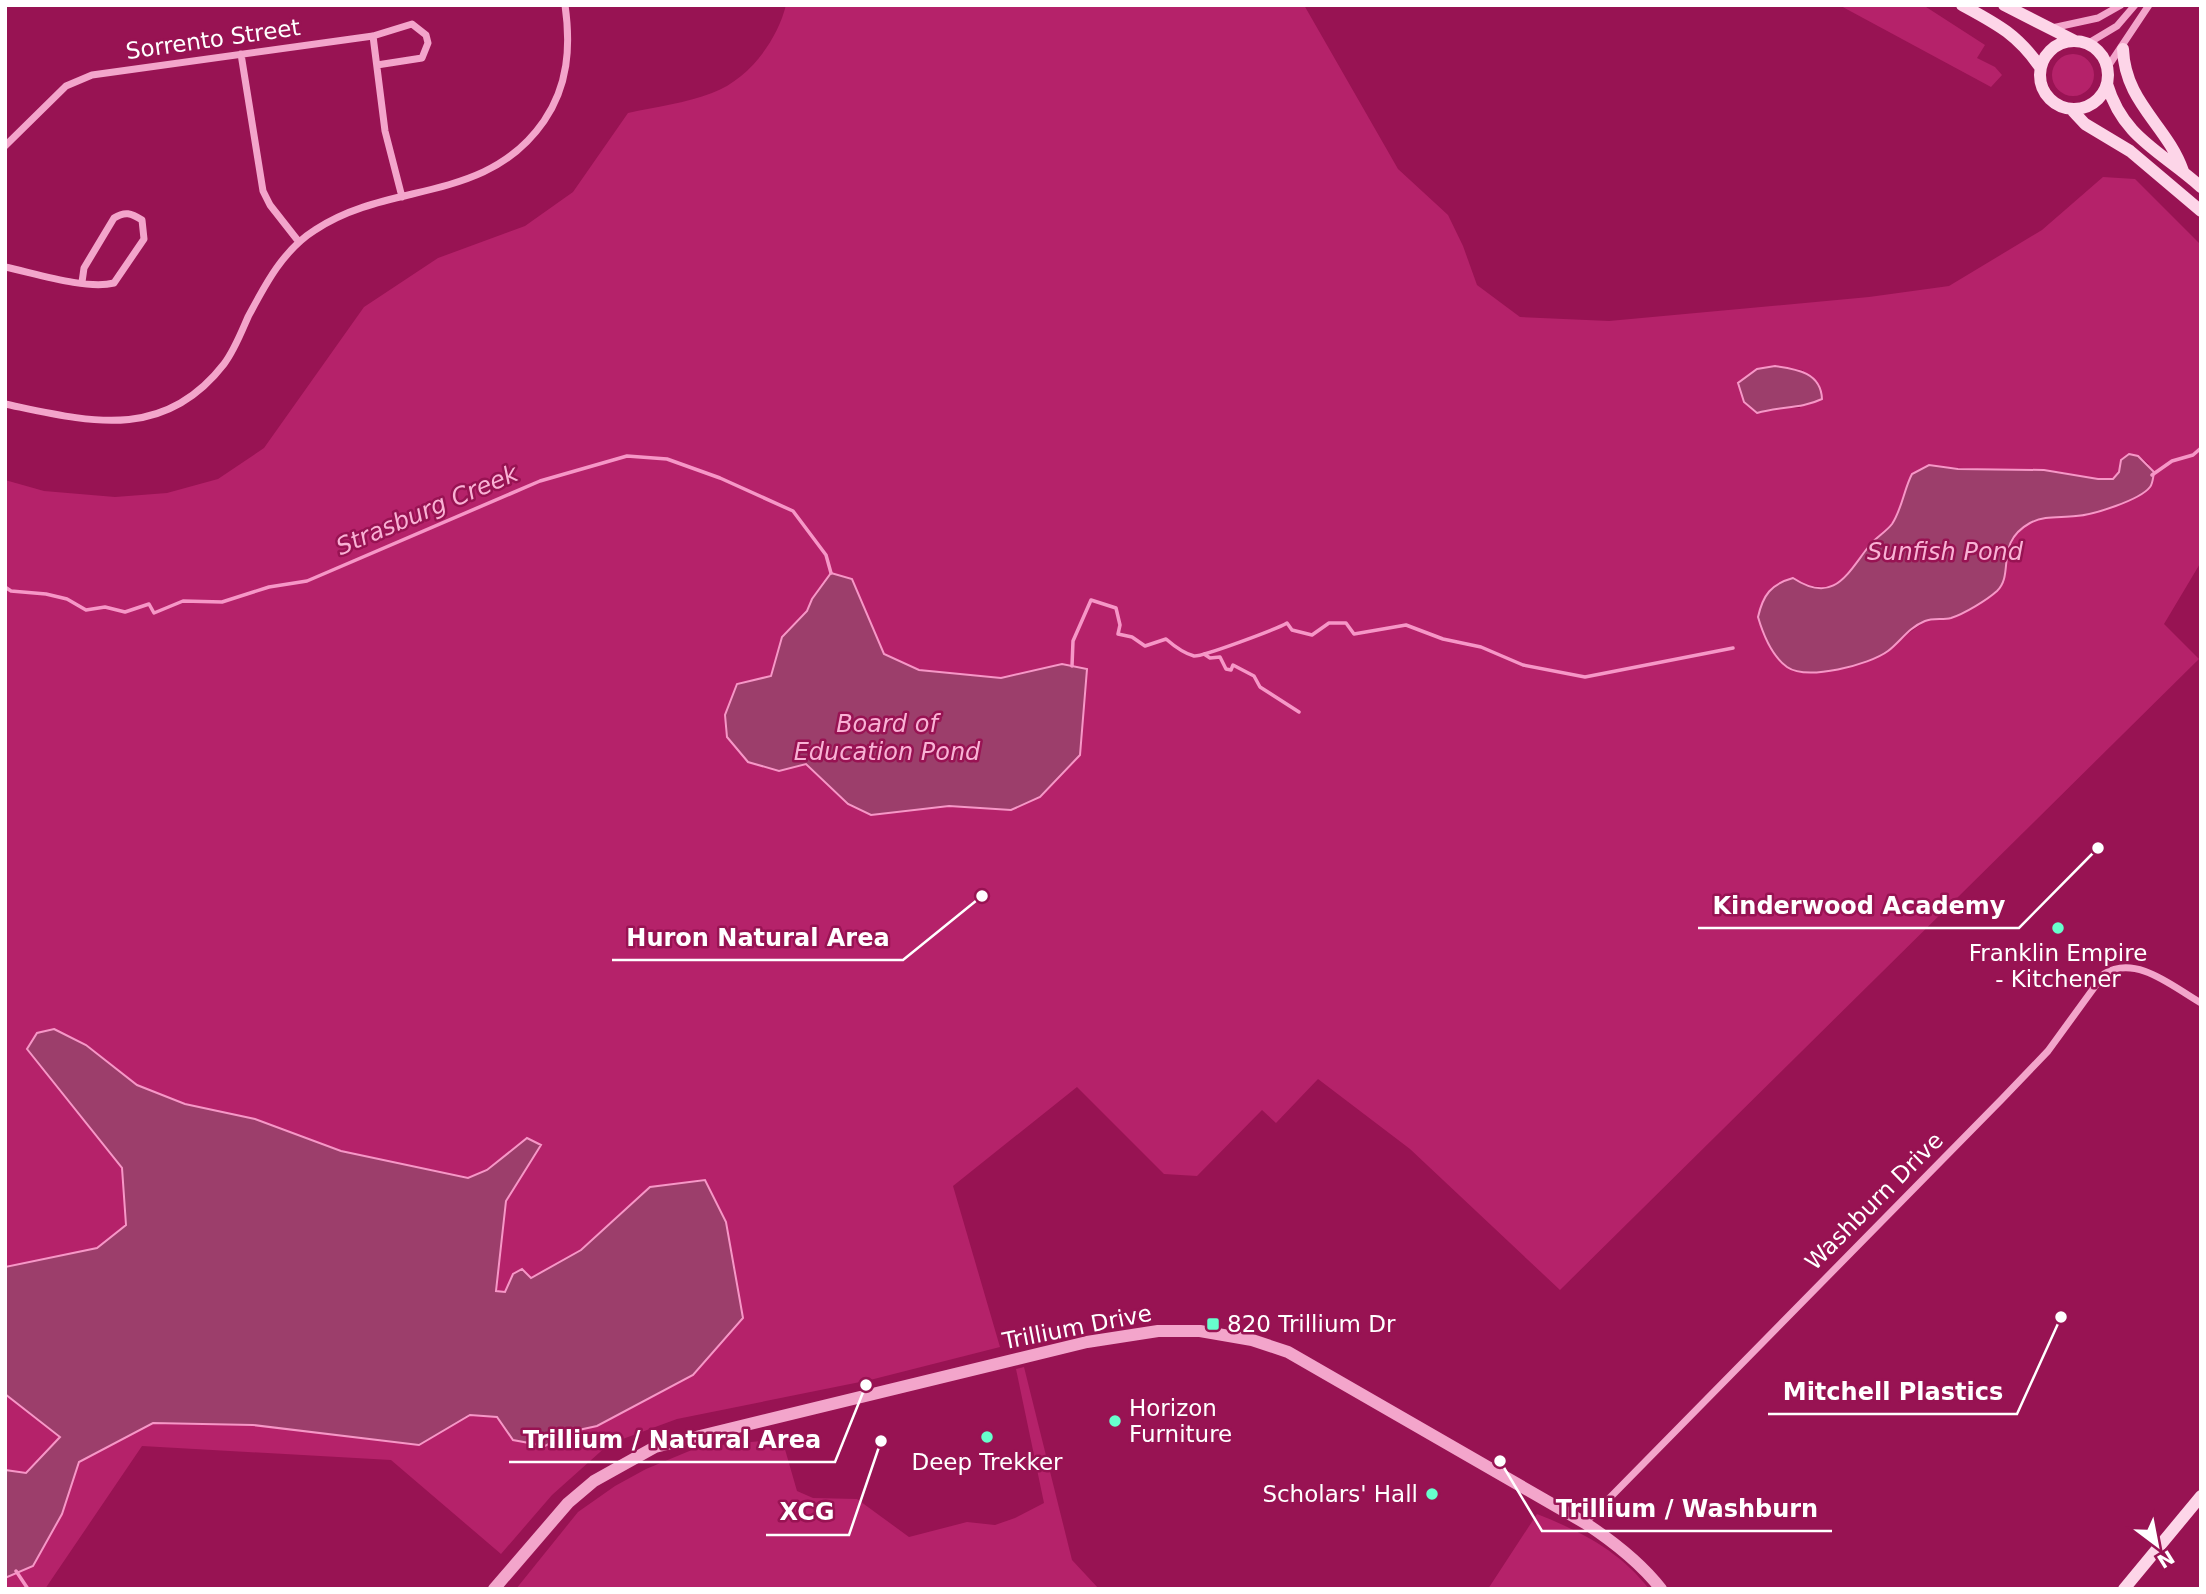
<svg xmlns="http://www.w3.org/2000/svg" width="2206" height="1594" font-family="'DejaVu Sans',sans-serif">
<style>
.green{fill:#b5226a;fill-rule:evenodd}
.water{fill:#9c3e6b;stroke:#f697c7;stroke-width:2}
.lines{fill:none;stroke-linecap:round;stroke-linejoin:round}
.stream{stroke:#f697c7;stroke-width:3.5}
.minor{stroke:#f3a5cb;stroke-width:7}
.tertiary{stroke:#f3a5cb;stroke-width:12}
.secondary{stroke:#fdd5e8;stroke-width:12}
.poi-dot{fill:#67ffcd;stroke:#981353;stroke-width:2.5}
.labels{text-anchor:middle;stroke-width:5;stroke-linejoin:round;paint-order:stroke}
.street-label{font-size:23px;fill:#fff;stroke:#981353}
.poi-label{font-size:23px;fill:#fff;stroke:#981353}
.water-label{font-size:24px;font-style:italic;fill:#f9b2d5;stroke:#981353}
.leader{fill:none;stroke:#fff;stroke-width:2.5}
.callout-dot{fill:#fff;stroke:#981353;stroke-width:2.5}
.callout-label{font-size:24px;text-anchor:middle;font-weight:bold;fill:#fff;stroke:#981353;stroke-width:5;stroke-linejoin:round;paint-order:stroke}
</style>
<rect width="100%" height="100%" fill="#981353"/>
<path class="green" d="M786,5h518l94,164 50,46 15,31 14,39 43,32 89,4 260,-24 80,-11 93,-56 61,-53 32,2 66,66v317l-37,62 35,35 -639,631 -150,-141 -92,-70 -42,44 -14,-13 -65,66 -33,-2 -87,-87 -124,99 47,161 -130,33 -193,39 -68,25 -57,51 -51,59 -110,-94 -249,-14 -97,143h-40v-1109l39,11 71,6 52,-4 51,-14 46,-31 100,-141 74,-49 87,-32 48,-34 55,-79c27,-6 58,-10 84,-20 37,-14 65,-52 74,-88zM1793,369l10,1 -3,38h-27zM2129,454l10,2 10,8c-14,10 -59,48 -71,52 -8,3 -19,-1 -28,0 -35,6 -44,32 -46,64l-61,39 -17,2 -30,21 -119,14 -19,-39 46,-32 29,3 14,-10 23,-33 22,-20 36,-60c39,5 76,4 115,5 23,1 46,10 70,9z
M1839,5h84l62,40 -8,13 18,9 7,8 -11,12z
M2052 75a21 21 0 1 1 42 0a21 21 0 1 1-42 0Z
M1024,1367l48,193 27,29h-583l62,-77 37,-26 31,-17 53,-22 83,-8 15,52 16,7 44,1 52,38 58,-15 28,3 20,-7 29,-15 -28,-134z
M1537,1514c43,17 83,37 112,75h-161z"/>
<path class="water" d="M1775,366c21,3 46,6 47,33 -21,10 -42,7 -65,14l-13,-11 -6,-19 19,-14z
M2129,454l9,2 16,16c-1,5 -1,11 -4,15 -10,13 -57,28 -74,29 -16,2 -31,-1 -46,7 -36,20 -15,51 -33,68 -10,9 -33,23 -46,27 -8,2 -18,0 -26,3 -17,7 -24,20 -37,30 -19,14 -81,30 -101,16 -15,-11 -24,-33 -29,-50 5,-22 13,-33 35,-39 41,27 54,-4 76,-32 6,-8 17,-14 23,-22 10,-15 12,-35 20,-50l17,-9 29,4 86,1 54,9h15l6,-7 2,-12z
M831,573l21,6 32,75 35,16 82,8 61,-14 25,5 -7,86 -40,42 -29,13 -62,-4 -78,9 -23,-11 -42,-40 -27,7 -31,-9 -21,-25 -2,-22 12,-31 34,-8 11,-39 25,-26 5,-12z
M54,1029l32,16 51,40 48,19 70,15 86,32 127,27 19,-8 40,-32 14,7 -35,56 -10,90 9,1 8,-18 9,-5 9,9 50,-28 69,-63 55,-7 21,42 17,96 -50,57 -96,51 -23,5 -29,15 -32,-6 -16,-23 -27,-2 -51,30 -166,-20 -100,-2 -74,39 -17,52 -29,52 -28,12v-108l21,3 34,-36 -55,-43v-127l92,-19 29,-23 -4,-57 -95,-119 10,-16z"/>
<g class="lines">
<path class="stream" d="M2152,475l20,-14 21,-6 8,-7
M5,587l6,4 35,3 21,5 19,11 19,-3 20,5 24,-8 5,9 29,-12 39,1 47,-15 38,-6 233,-100 87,-25 40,3 53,19 73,33 33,44 5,18
M1204,654l6,4 10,-1 6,12 5,1 2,-5 21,11 6,11 39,25
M1072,666l1,-25 18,-41 25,8 4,17 -2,9 14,3 13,9 21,-7c8,7 17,14 28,17 8,1 83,-27 93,-33l5,7 20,5 17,-12h17l8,11 52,-9 37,14 38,8 42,18 62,12 148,-29
M16,1571l12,18"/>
<path class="minor" d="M2052,28l46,-10 23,-13
M373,36l12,95 17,66
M2087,44l30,-18 18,-21
M241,54l22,137 7,14 29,37
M2107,68l42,-63
M5,146l61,-60 26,-11 281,-39 39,-12 14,11 2,8 -6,15 -45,7
M5,267c29,6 81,23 109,16l30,-44 -2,-19c-11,-7 -17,-9 -28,-2l-30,50 -2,14
M5,404c82,17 158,39 219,-40 10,-13 17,-31 24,-47 17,-32 35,-67 67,-87 75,-50 171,-25 229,-109 24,-35 27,-74 21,-116
M1585,1523l417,-424 46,-48 56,-77c32,-20 69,13 97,29"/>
<path class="tertiary" d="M494,1589l74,-86 26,-22 61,-34 432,-105 71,-11h42l52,9 36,12 297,171c29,19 55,39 76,66"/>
<path class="secondary" d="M1962,5c35,19 55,29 78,62
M2004,5l71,36
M2040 75a34 34 0 1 1 68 0a34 34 0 1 1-68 0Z
M2123,49c2,54 44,76 60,122
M2107,84c16,54 54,67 94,103
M2071,109l14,15 45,27 71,60
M2124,1589l77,-93"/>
</g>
<g class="poi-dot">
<circle cx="2058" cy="928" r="7"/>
<rect x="1206" y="1317" width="14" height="14" rx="3.5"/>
<circle cx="1115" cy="1421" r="7"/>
<circle cx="987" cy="1437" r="7"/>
<circle cx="1432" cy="1494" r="7"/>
</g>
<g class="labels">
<g class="street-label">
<text transform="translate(213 39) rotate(-8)" y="8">Sorrento Street</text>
<text transform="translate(1874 1201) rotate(-45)" y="8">Washburn Drive</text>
<text transform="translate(1077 1327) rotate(-11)" y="8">Trillium Drive</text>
</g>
<g class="poi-label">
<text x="2058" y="961">Franklin Empire<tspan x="2058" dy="26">- Kitchener</tspan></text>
<text x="1227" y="1332" text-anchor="start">820 Trillium Dr</text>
<text x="1129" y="1416" text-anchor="start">Horizon<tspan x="1129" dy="26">Furniture</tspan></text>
<text x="987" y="1470">Deep Trekker</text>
<text x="1418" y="1502" text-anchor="end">Scholars' Hall</text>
</g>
<g class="water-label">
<text transform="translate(427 510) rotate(-23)" y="8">Strasburg Creek</text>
<text x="1945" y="560">Sunfish Pond</text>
<text x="887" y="732">Board of<tspan x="887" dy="28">Education Pond</tspan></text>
</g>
</g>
<path class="leader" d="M2098 848L2019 928H1698M982 896L903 960H612M2061 1317L2017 1414H1768M866 1385L835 1462H509M1500 1461L1542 1531H1832M881 1441L849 1535H766"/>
<g class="callout-dot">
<circle cx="2098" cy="848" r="7"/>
<circle cx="982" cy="896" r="7"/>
<circle cx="2061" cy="1317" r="7"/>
<circle cx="866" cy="1385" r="7"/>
<circle cx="1500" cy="1461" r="7"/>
<circle cx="881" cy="1441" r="7"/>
</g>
<g class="callout-label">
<text x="1859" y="914">Kinderwood Academy</text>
<text x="758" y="946">Huron Natural Area</text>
<text x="1893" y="1400">Mitchell Plastics</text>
<text x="672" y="1448">Trillium / Natural Area</text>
<text x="1687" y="1517">Trillium / Washburn</text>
<text x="807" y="1520">XCG</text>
</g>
<rect width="2206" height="1594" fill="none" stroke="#ffffff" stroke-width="14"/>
<g transform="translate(2157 1545) rotate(148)" stroke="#981353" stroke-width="5" paint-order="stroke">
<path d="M0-5L12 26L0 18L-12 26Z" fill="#ffffff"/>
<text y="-10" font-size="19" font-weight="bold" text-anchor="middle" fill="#ffffff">N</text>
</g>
</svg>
